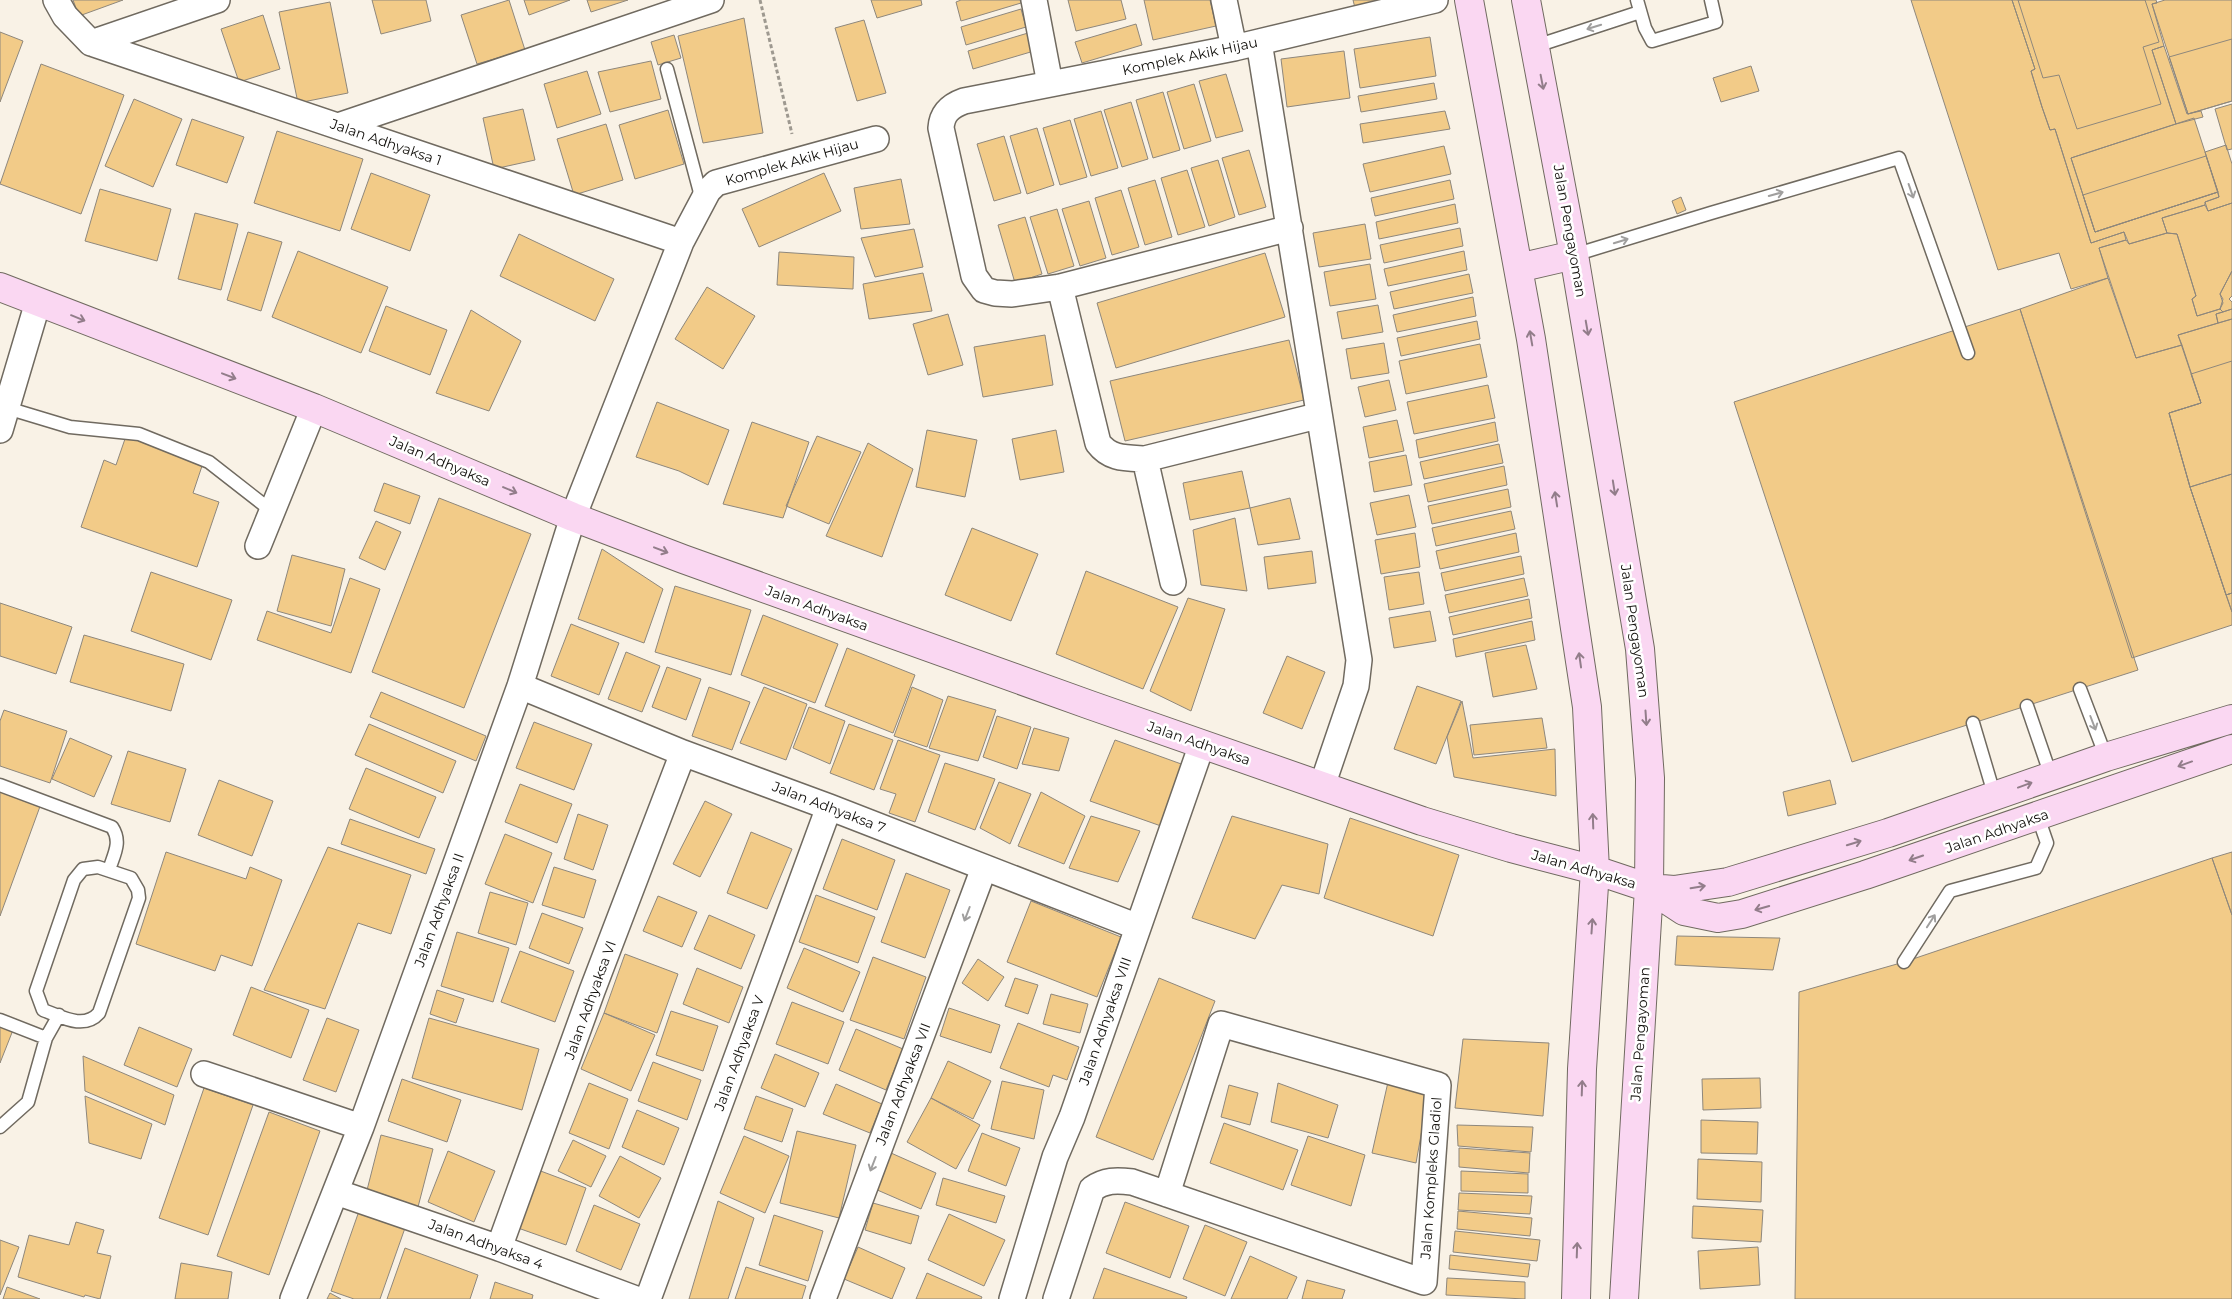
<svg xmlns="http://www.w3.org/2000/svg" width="2232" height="1299" font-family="Montserrat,sans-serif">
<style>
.building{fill:#f2cb88;stroke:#8e877c}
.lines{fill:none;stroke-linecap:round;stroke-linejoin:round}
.lane-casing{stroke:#706a60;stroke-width:15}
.street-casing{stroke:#706a60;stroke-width:28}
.secondary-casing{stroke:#706a60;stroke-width:30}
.path{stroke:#9e9990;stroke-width:3;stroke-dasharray:4 2.5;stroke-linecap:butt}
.lane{stroke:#fff;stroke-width:12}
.street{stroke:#fff;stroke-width:25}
.secondary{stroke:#fad7f2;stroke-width:28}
.oneway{stroke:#a09f9e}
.oneway2{stroke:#927d8a}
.labels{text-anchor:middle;stroke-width:5;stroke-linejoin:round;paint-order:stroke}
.street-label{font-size:14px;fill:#12100c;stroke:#fff}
</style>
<rect width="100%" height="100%" fill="#f9f2e6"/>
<path class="building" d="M73,0h50l-44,16z
M372,0h54l5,21 -50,13z
M509,0l16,50 -48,14 -16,-49z
M524,0h46l-41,15z
M587,0h41l-37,12z
M871,0h50l1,5 -45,13z
M961,0h59l1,3 -60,18 -5,-19z
M1068,0h53l5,19 -50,12z
M1144,0h66l6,26 -63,14z
M1353,0h33l-31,8z
M1911,0h101l23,69 -4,2 11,36 8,23 5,-1 36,114 33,-11 2,8 -27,8 9,30 -37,11 -12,-36 -61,17z
M2012,0h144l1,3 -5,1 12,42 -12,4 24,74 -105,34 24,74 123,-40 1,5 -14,5v3l-43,13 5,15 -38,11 -5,-12 -33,11 -36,-114 -5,1 -8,-23 -11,-36 4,-2z
M2018,0h127l14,42 -16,5 18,57 -84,25 -18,-54 -16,3z
M2165,0h67v101l-44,13 -36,-110z
M330,2l18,91 -50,10 -19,-91z
M1021,9l5,18 -60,18 -5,-18z
M263,15l17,54 -41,13 -18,-53z
M744,18l19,115 -60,10 -25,-107z
M864,20l22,73 -29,8 -22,-73z
M1136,24l6,21 -60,18 -7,-21z
M0,32l23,9 -23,61z
M1028,33l6,18 -61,18 -5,-18z
M674,35l7,23 -23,7 -7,-23z
M1430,37l6,39 -76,12 -6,-39z
M2232,39v62l-44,13 -19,-57z
M2164,46l23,68 14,-3 2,6 -27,7 -24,-74z
M1344,51l6,47 -63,9 -6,-48z
M651,61l10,38 -51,13 -12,-40z
M41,64l83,31 -43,119 -81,-30z
M1751,66l8,25 -38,11 -8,-24z
M587,71l14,43 -44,14 -13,-44z
M1226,74l17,57 -27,7 -17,-57z
M1434,83l3,16 -76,13 -3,-16z
M1194,84l17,57 -27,8 -17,-57z
M1163,92l17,58 -27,8 -17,-58z
M134,99l48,20 -29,68 -48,-21z
M1131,102l17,57 -26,8 -18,-57z
M2232,104v45l-5,1 -12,-41z
M523,109l12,51 -41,9 -11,-51z
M668,110l16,54 -49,15 -16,-54z
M1101,111l17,57 -27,8 -17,-57z
M1445,111l5,18 -87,14 -3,-19z
M2194,118l24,74 -123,40 -24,-74z
M192,119l52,18 -17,46 -51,-18z
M1070,120l17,57 -27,8 -17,-57z
M606,124l17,56 -49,15 -17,-56z
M1037,128l17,57 -27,9 -17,-58z
M277,131l86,28 -23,72 -86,-28z
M1004,136l17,57 -27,8 -17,-57z
M2226,145l6,19v39l-24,8 -3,-9 14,-5 -14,-45z
M1444,146l7,28 -81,18 -7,-28z
M1249,150l17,57 -27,8 -17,-57z
M2206,156l12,36 -123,40 -12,-37z
M1218,160l17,57 -26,9 -18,-58z
M1187,170l18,57 -27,8 -17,-57z
M371,173l59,22 -20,56 -59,-22z
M824,173l17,38 -82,36 -17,-38z
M901,179l9,45 -49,5 -7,-41z
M1155,180l17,57 -27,8 -17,-57z
M1450,180l4,19 -79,17 -4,-18z
M100,189l71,20 -14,52 -72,-20z
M1121,190l18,57 -27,8 -17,-57z
M1681,197l5,13 -9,4 -5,-13z
M1089,201l17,57 -26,8 -18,-57z
M2232,203v68l-12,23 3,9 -3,6 -23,7 -5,-17 4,-3 -19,-62 -10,-1 -5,-15 43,-13 3,6z
M1455,204l3,19 -79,16 -3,-17z
M1057,209l17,57 -26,8 -18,-57z
M195,213l43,11 -17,66 -43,-11z
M1025,217l17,57 -27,9 -17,-58z
M1365,224l6,35 -52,8 -6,-34z
M1460,228l3,18 -79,17 -4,-18z
M914,229l9,38 -48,10 -14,-39z
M248,232l34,10 -21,69 -34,-11z
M2167,233l10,1 19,62 -4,3 5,17 23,-7 3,3 -7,2 2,9 -40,12 4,10 -46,13 -37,-110 27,-8 3,4z
M519,234l95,45 -19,42 -95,-45z
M298,251l90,36 -27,66 -89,-36z
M1464,251l3,19 -79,16 -4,-17z
M779,252l75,5 -1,32 -76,-4z
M1265,253l20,64 -169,51 -19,-65z
M1370,264l6,35 -46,7 -6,-34z
M2232,271v25l-3,3 3,3v7l-9,3 -3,-3 3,-10 -3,-5z
M923,273l9,38 -63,8 -6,-35z
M1469,274l4,19 -79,16 -4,-17z
M2108,278l28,80 46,-13 19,58 -32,10 21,74 42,125v13l-100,33 -112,-349z
M707,287l48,29 -32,53 -48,-30z
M1473,297l3,19 -79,16 -4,-17z
M1378,305l5,27 -41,7 -5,-27z
M386,306l61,24 -17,45 -61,-24z
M2020,309l118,361 -286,92 -118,-360z
M2232,309v10l-14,4 -2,-9z
M471,310l50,31 -32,70 -53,-18z
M948,314l15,51 -35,10 -15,-51z
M2232,319v274l-6,2 -36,-108 -21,-74 32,-10 -23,-68z
M1477,321l3,18 -79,17 -4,-18z
M1045,335l8,50 -70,12 -9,-50z
M1289,340l15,60 -179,41 -15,-60z
M1384,343l5,30 -38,6 -5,-30z
M1480,344l7,33 -81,17 -7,-33z
M2232,361v113l-42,13 -21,-74 32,-10 -10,-29z
M1389,380l7,30 -31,7 -7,-30z
M1488,385l7,33 -81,16 -7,-32z
M657,402l72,28 -21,55 -29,-14 -43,-14z
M1397,420l7,31 -35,7 -6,-31z
M752,422l57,20 -26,76 -60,-14z
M1495,422l3,19 -79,17 -3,-18z
M927,430l50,10 -12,57 -49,-10z
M1056,430l8,42 -44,8 -8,-41z
M126,436l77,27 -10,30 26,9 -22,65 -116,-40 23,-67 12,5z
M817,436l44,16 -32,72 -43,-18z
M868,443l45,26 -31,88 -56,-21z
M1499,444l4,19 -79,16 -4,-17z
M1406,455l6,30 -38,7 -5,-30z
M1504,466l3,19 -79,17 -4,-18z
M1242,471l8,37 -60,12 -7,-37z
M2232,474v119l-6,2 -36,-108z
M384,483l36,13 -10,28 -36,-13z
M1508,489l3,18 -79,17 -4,-18z
M1409,495l7,32 -39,8 -7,-32z
M439,498l92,36 -67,174 -92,-36z
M1290,498l10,41 -42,6 -8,-37z
M1511,511l4,18 -79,17 -4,-18z
M1235,518l12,73 -46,-6 -8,-55z
M376,521l25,11 -16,38 -26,-12z
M972,528l66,26 -27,67 -66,-26z
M1415,533l5,34 -39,7 -6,-34z
M1516,533l3,19 -79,17 -4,-18z
M602,549l61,40 -19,54 -66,-24z
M1312,551l4,32 -48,6 -4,-32z
M292,555l53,14 -14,57 -54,-15z
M1521,556l3,18 -79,17 -4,-18z
M1086,571l92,36 -35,82 -87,-35z
M151,572l81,28 -21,60 -80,-29z
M1419,572l5,32 -35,6 -5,-33z
M350,578l30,11 -29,84 -94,-33 10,-29 64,22z
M1524,578l4,18 -79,17 -4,-18z
M675,586l76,24 -20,65 -76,-23z
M2232,593v19l-6,-17z
M1188,598l37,11 -34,102 -41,-20z
M1529,599l3,19 -79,17 -4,-18z
M0,603l72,24 -16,47 -56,-18z
M1430,611l6,30 -42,7 -5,-30z
M763,615l75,29 -23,59 -74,-28z
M1532,621l3,19 -79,17 -3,-18z
M571,624l48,19 -20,52 -48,-19z
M84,635l100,29 -13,47 -101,-29z
M1526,645l11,44 -44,8 -8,-44z
M847,648l68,27 -22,58 -68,-27z
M626,652l34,14 -18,46 -34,-13z
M1287,656l38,16 -23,57 -39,-16z
M667,667l34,12 -15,41 -34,-13z
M1417,686l44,15 -25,63 -42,-15z
M709,687l41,15 -18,48 -40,-14z
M764,687l43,17 -21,56 -46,-17z
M912,687l31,13 -16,47 -33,-11z
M381,692l105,44 -10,25 -106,-44z
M948,696l48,14 -18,51 -49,-13z
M1462,701l11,57 82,-9 1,47 -102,-19 -7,-40z
M809,707l36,14 -15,43 -37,-16z
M4,710l63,21 -17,52 -50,-17v-45z
M997,716l34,11 -14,42 -34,-12z
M1542,718l5,30 -73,7 -4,-30z
M534,722l58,22 -18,46 -58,-22z
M369,724l87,37 -13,32 -88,-38z
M849,724l44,16 -19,50 -44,-17z
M1034,728l35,10 -10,33 -37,-7z
M70,738l42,18 -18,41 -42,-18z
M898,740l42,15 -25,67 -26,-9 7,-19 -16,-5z
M1115,740l69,25 -23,61 -71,-25z
M128,751l58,18 -16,53 -59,-18z
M945,763l50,16 -20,51 -47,-18z
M366,768l70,29 -17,41 -70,-29z
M219,780l54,21 -21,55 -54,-21z
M1830,780l6,24 -48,12 -5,-24z
M999,782l32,12 -21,50 -30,-16z
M520,784l52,20 -15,39 -52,-21z
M0,786l42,15 -42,115z
M1041,792l44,24 -21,48 -46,-18z
M705,801l27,13 -32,63 -27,-13z
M578,814l30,11 -15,45 -29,-11z
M1091,816l49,15 -22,51 -49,-14z
M1232,816l96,28 -9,50 -37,-9 -27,54 -63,-21z
M1350,818l109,37 -26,81 -109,-38z
M350,819l85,30 -9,25 -85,-30z
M751,832l41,17 -25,60 -40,-16z
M505,834l47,19 -19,50 -48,-19z
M842,839l53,21 -18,50 -54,-21z
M328,847l83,28 -20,59 -33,-11 -33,86 -61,-19z
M166,852l80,27 4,-12 32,13 -30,86 -31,-11 -6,16 -79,-27z
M2232,852v63l-20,-57z
M2212,858l20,57v384h-437l4,-307 105,-30z
M554,867l42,13 -12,38 -42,-13z
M906,873l44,17 -25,68 -44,-16z
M490,892l38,11 -12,42 -38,-12z
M816,895l59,22 -17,46 -59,-21z
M658,896l39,16 -15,35 -39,-16z
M1031,901l90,36 -24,60 -90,-35z
M542,913l41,15 -14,36 -40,-16z
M709,915l46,20 -14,34 -47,-20z
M457,932l52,16 -16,54 -52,-16z
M1677,936l100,2h3l-7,32 -98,-5z
M804,948l56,24 -17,40 -56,-24z
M520,951l54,20 -19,51 -54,-20z
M625,954l53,20 -21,59 -53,-20z
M873,957l53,20 -22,62 -54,-19z
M978,959l26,18 -16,24 -26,-18z
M697,968l46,19 -14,36 -46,-19z
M1015,978l23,7 -10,29 -23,-8z
M1159,978l56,23 -62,159 -57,-23z
M251,987l58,23 -18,48 -58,-23z
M437,990l27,9 -8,24 -26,-9z
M1051,994l37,10 -8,29 -37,-9z
M792,1002l52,20 -16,42 -52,-20z
M949,1008l51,17 -9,28 -51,-17z
M671,1011l47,15 -15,45 -47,-16z
M604,1013l51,22 -24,56 -50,-22z
M327,1018l32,12 -23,62 -33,-12z
M429,1018l110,31 -17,61 -110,-32z
M1018,1023l61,24 -12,33 -14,-5 -4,12 -49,-19z
M0,1025l13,5 -13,33z
M139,1027l53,22 -15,38 -53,-22z
M856,1029l47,20 -17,41 -47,-20z
M1463,1039l86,4 -6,73 -88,-8z
M775,1054l44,19 -14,34 -44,-19z
M83,1056l91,39 -9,30 -80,-34z
M948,1061l43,20 -18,38 -42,-21z
M653,1062l48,18 -14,40 -49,-19z
M1760,1078l1,30 -58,2 -1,-31z
M402,1079l59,21 -14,42 -59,-21z
M1002,1081l42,9 -10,49 -43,-10z
M1388,1082l41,9 -13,72 -44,-10z
M589,1083l39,16 -19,50 -40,-16z
M1278,1083l60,22 -10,33 -57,-16z
M836,1084l46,20 -12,29 -47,-19z
M1229,1085l29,8 -8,32 -29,-8z
M204,1088l49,17 -45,130 -49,-17z
M85,1096l67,28 -11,35 -52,-16z
M756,1096l37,13 -11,33 -38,-13z
M931,1098l49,27 -24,44 -49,-27z
M637,1110l42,18 -15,37 -42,-18z
M269,1112l51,19 -51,144 -52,-19z
M1701,1120l57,2 -1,32 -56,-1z
M1224,1123l74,27 -15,40 -73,-27z
M1457,1125l76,2 -2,25 -73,-6z
M797,1131l59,14 -17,73 -59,-15z
M982,1133l38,15 -14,38 -38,-15z
M381,1135l52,14 -15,58 -52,-13z
M744,1136l45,20 -24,57 -45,-20z
M1308,1136l57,19 -14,51 -60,-21z
M573,1140l33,16 -15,31 -33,-16z
M1459,1148l71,5 -1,20 -70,-6z
M448,1151l47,20 -21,51 -46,-20z
M891,1153l45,20 -15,36 -46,-20z
M620,1156l41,22 -22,40 -40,-22z
M1698,1159l64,3 -1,40 -64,-3z
M538,1170l48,18 -20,57 -48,-17z
M1461,1171l67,3v19l-67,-2z
M943,1178l62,18 -9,27 -60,-18z
M1459,1193l73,3 -2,18 -72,-4z
M718,1201l36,17 -26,81h-39z
M1125,1202l64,24 -19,52 -64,-25z
M873,1203l46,13 -8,28 -46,-14z
M594,1205l46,19 -19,46 -45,-19z
M1693,1206l70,4 -2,32 -69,-4z
M359,1211l46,17 -25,71h-26l-23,-8z
M1458,1211l74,7 -2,18 -73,-7z
M949,1214l56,26 -21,46 -56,-26z
M774,1215l49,16 -15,50 -49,-16z
M76,1222l28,8 -7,23 14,3 -11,43 -15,-4 -1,2 -66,-20 11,-42 40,10z
M1205,1225l42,17 -22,54 -42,-17z
M1455,1231l85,9 -3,21 -84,-9z
M0,1240l19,7 -19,48z
M858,1247l47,21 -13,31 -48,-20z
M1758,1247l2,38 -60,4 -2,-38z
M405,1248l73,27 -8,24h-83z
M1450,1255l80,9 -2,13 -79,-8z
M1250,1256l47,21 -10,22h-56z
M181,1263l51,9 -4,27h-53z
M746,1267l60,19 -4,13h-67z
M1104,1268l83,29 -1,2h-93z
M927,1273l55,24 -1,2h-65z
M1447,1278l78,4v17l-79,-4z
M1307,1280l38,10 -3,9h-40z
M495,1282l38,13 -1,4h-42z
M7,1287l33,12h-37z
M330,1293l11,6h-14z"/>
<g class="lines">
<g class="lane-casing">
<path id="lane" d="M1637,0l8,28 7,13 64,-19 -5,-22
M1536,46l104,-34
M667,69l35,131
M1574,255l137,-42 188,-55 69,195
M7,408l63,19 69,7 70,28 64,50
M2080,689l26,68
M2027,706l24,70
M1973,723l22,74
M0,785l112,42c10,15 2,27 -3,43
M98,867l33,11 7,12 1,8 -40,115c-15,17 -37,4 -56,-3l-7,-19 38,-111 9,-11z
M1904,962l46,-71 86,-23 11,-25 -9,-26
M0,1020l46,18
M0,1127l28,-25 18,-64 13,-23"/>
</g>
<g class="street-casing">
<path id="street" d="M56,0l9,16 26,27 590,199
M1034,0l16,84
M1224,0l10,48
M1259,42l100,618 -3,26 -34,100
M91,43l126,-43
M338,126l373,-126
M1290,228l-230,59 -48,7 -17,-1 -11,-3 -10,-14 -33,-148c1,-15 9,-22 23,-27l270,-53 201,-48
M1060,287l38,156c12,16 27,15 47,16l172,-43
M0,430l38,-128
M1145,459l28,123
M258,546l56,-138
M520,686l163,67 146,54 309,120
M204,1074l157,53
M336,1192l163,56 137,51
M499,1248l93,-257 91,-238
M293,1299l68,-172 159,-441 53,-169 108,-275 27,-51 8,-8 160,-44
M648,1299l181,-492
M823,1299l161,-431
M1012,1299l43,-142 17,-40 130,-373
M1056,1299l36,-110c13,-9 24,-9 40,-7l292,100 14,-197 -217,-61 -54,170"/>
</g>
<g class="secondary-casing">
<path id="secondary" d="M1469,0l62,339 56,368 8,163 -13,199 -6,230
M1526,0l48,255 66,394 10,129 -1,110 -25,411
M1518,268l56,-13
M0,287l314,121 259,109 110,42 407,146 332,116 89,27 84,22 54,18 25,2 54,-8 160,-49 218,-76 126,-38
M1649,888l35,23 34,7 24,-4 123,-39 367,-126"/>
</g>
<path class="path" d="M760,0l32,134"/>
<use href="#lane" class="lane"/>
<use href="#street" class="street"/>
<use href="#secondary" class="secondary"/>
</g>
<defs><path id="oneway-shaft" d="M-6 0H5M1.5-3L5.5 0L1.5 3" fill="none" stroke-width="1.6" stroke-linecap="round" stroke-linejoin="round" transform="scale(1.25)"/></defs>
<g class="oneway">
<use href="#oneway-shaft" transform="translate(1594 27) rotate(163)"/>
<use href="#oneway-shaft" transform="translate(1911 191) rotate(71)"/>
<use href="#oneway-shaft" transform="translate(1776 194) rotate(-16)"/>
<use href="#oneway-shaft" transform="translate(1621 241) rotate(-17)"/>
<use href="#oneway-shaft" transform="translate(2093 723) rotate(69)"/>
<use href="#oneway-shaft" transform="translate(967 914) rotate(111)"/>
<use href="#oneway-shaft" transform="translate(1931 921) rotate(-57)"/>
<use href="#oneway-shaft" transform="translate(873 1164) rotate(111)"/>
</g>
<g class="oneway2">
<use href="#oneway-shaft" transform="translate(1542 82) rotate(79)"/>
<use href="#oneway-shaft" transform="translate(78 318) rotate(22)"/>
<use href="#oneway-shaft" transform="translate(1587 328) rotate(80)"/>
<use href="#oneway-shaft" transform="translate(1531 338) rotate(-100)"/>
<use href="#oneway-shaft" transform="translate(229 376) rotate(21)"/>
<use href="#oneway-shaft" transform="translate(1614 488) rotate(81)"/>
<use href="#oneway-shaft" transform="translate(510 490) rotate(23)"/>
<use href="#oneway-shaft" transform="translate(1556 499) rotate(-99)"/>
<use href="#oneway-shaft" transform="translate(661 550) rotate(21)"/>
<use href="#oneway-shaft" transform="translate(1580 660) rotate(-98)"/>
<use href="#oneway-shaft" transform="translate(1646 718) rotate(86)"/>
<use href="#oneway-shaft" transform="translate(2185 764) rotate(160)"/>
<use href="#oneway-shaft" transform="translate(2025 785) rotate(-20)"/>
<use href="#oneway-shaft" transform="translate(1593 821) rotate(-92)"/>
<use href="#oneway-shaft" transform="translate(1854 843) rotate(-17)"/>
<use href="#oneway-shaft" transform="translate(1916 858) rotate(161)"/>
<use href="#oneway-shaft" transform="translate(1698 887) rotate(-9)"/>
<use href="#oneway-shaft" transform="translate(1762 908) rotate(164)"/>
<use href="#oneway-shaft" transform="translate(1592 926) rotate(-86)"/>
<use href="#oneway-shaft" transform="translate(1582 1088) rotate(-88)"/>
<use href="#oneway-shaft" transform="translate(1577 1250) rotate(-88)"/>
</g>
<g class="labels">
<g class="street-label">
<text transform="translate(1190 56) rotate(-12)" y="5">Komplek Akik Hijau</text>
<text transform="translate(386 142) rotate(19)" y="5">Jalan Adhyaksa 1</text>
<text transform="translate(792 162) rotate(-16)" y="5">Komplek Akik Hijau</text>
<text transform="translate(1570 231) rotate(80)" y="5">Jalan Pengayoman</text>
<text transform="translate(440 461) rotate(23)" y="5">Jalan Adhyaksa</text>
<text transform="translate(817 608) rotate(20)" y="5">Jalan Adhyaksa</text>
<text transform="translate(1635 631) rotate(82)" y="5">Jalan Pengayoman</text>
<text transform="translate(1199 743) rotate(19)" y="5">Jalan Adhyaksa</text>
<text transform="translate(829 807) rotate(21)" y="5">Jalan Adhyaksa 7</text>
<text transform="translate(1997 831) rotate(-19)" y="5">Jalan Adhyaksa</text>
<text transform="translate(1584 869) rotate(16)" y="5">Jalan Adhyaksa</text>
<text transform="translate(439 910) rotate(-70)" y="5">Jalan Adhyaksa II</text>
<text transform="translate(590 1000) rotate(-70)" y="5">Jalan Adhyaksa VI</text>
<text transform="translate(1105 1021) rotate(-71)" y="5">Jalan Adhyaksa VIII</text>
<text transform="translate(1640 1034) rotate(-86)" y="5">Jalan Pengayoman</text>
<text transform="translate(739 1053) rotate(-70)" y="5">Jalan Adhyaksa V</text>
<text transform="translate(903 1084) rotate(-69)" y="5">Jalan Adhyaksa VII</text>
<text transform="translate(1431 1178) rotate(-86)" y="5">Jalan Kompleks Gladiol</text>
<text transform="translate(486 1244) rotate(20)" y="5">Jalan Adhyaksa 4</text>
</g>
</g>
</svg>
